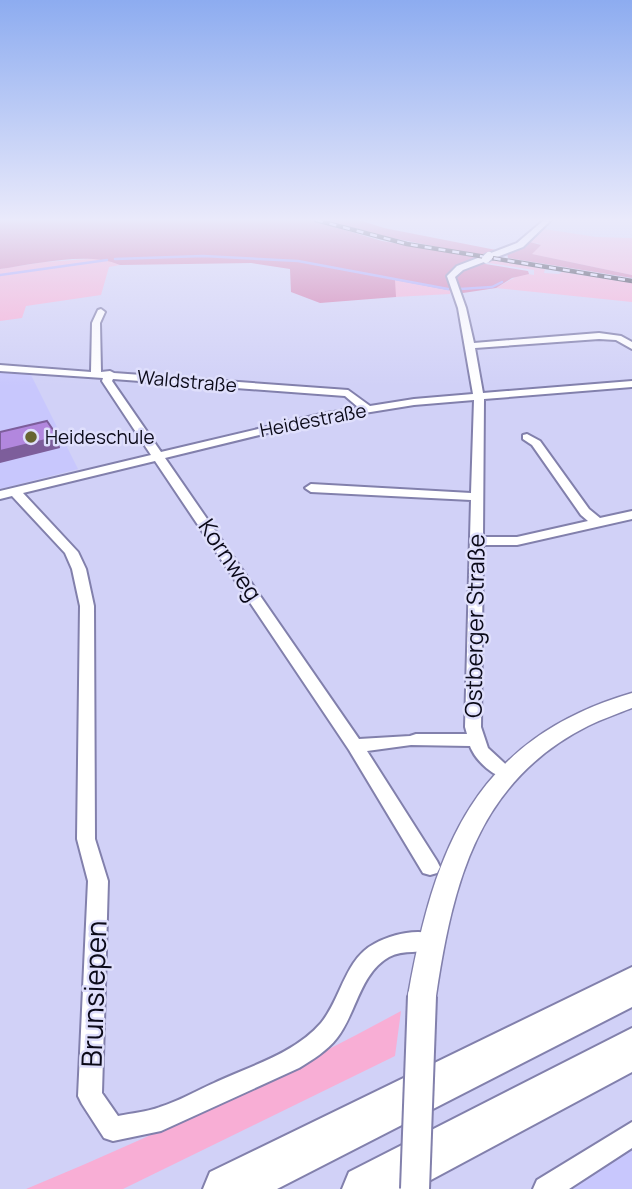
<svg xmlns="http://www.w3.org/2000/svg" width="632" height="1189" font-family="Manrope,sans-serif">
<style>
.built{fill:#c8c7fd}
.green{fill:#f8aed5}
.forest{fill:#d176a9}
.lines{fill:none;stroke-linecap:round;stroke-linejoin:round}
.stream{stroke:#a6a0fb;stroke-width:2.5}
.minor-casing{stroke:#8280ac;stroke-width:4}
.tertiary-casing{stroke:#8280ac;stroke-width:3}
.motorway-casing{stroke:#8280ac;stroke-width:4}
.minor{fill:#fff;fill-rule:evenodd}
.tertiary{fill:#fff;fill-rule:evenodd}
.motorway{fill:#fff;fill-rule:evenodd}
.rail-casing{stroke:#201f30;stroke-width:4.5}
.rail{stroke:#dfdffc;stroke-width:2.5;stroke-dasharray:7;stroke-linecap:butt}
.minor-bridge-casing{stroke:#8280ac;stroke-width:10;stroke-linecap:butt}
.tertiary-bridge-casing{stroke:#8280ac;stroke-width:32;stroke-linecap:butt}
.minor-bridge{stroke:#fff;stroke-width:8}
.tertiary-bridge{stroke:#fff;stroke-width:28}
.shaded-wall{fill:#7d5e9b}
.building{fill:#b287de;stroke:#7d5e9b;stroke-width:2}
.poi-dot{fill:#676431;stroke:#dfdffc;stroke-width:2.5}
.labels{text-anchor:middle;stroke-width:5;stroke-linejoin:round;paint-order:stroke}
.far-street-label{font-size:19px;fill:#0b0a19;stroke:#dfdffc}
.far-poi-label{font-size:19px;fill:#0b0a19;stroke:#dfdffc;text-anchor:start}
.street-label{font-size:23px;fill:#0b0a19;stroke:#dfdffc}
.near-street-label{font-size:28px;fill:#0b0a19;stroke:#dfdffc}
</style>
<rect width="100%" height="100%" fill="#d1d1f7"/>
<path class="built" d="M311,220h16l55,16 101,20 149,22v5l-219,-36 -66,-15z
M0,371l30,2 48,96 -78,20z
M632,1143v46h-74z"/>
<path class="green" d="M544,229l52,8 36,1v37l-101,-21 9,-10 -10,-2z
M105,258l15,7 -11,2 -8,28 -75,11 -4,12 -22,3v-52l44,-7z
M491,260l54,9 -1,4 15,1 3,-2 70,11v19l-136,-14 27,-15 11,2v-5l-45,-7z
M395,280l56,11 -1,3 -55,3z
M401,1011l-6,45 -272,133h-97c128,-53 253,-112 375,-178z"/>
<path class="forest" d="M0,220h311l71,21 99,17 -14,3 61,10 1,3 -17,4 -16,10 -33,5 -68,-13 1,17 -76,6 -29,-11 -1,-23 -39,-6 -131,2c-32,-14 -85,-1 -120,4z
M327,220h32l25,8 112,22 -13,6 -101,-20z
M530,242l11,3 -9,9 100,21v3l-124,-20 -1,-5 12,-3z"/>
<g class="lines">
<path class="stream" d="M115,259l88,-3 95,5 150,28
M0,275l107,-15
M460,289l32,-2 10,-5"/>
<g class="minor-casing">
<path id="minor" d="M544,220h7l-28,27 -60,23 -8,7 11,31 8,35 125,-10 22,3 11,6v7l-16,-9 -17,-1 -124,9 8,45 149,-12v6l-148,12 -1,138h34l71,-16 -7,-6 -49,-70 -9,-6v-4l4,-1 13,7 49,68 11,9 32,-7v8l-115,26h-34l-2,182 7,21 26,24 -3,5c-15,4 -36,-17 -41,-31l-59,-1 -44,6 70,110 3,6 -3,6 -7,2 -7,-2 -74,-123 -194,-289 -132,32 55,59 8,17 8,37 1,233 13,42 -6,212 16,23c14,-3 29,-4 42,-9 19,-6 36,-16 54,-24 36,-17 80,-29 107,-60 20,-24 24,-64 53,-79 17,-10 44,-16 62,-9l3,7 -3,7c-15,5 -32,0 -47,8 -29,16 -33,57 -52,81 -10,13 -25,22 -38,30l-138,63 -48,10 -9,-3 -22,-34 -4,-8 10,-215 -11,-42 3,-233 -8,-37 -7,-16 -53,-57 -12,3v-8l151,-36 -49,-74 1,-3 -103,-7v-6l91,7 1,-49 6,-13 3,-1 4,3 -5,11 1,49 9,-1 4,2 234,17 22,16 44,-7 59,-5 -15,-86 -11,-32 10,-10 60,-23zM113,379l232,17 14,12 -38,6 -160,38 -49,-71zM474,400l-3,93 -160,-9 -6,4 6,4 160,8 -6,227 2,7h-51l-6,2 -51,3 -194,-281 156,-38 93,-15z
M632,1122v26l-63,41h-36l4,-9z"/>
</g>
<g class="tertiary-casing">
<path id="tertiary" d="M632,693v15c-15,6 -30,11 -44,18 -111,56 -135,157 -152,270l-4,9 -10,4 -10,-4 -4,-9c26,-148 67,-257 224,-303z"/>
</g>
<g class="motorway-casing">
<path id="motorway" d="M632,967v40l-355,182h-74l7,-17z
M632,1028v44l-218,117h-72l7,-17z"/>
</g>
<use href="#minor" class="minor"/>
<use href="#tertiary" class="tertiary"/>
<use href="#motorway" class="motorway"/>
<g class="rail-casing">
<path id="rail" d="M316,220l91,24 225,37"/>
</g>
<use href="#rail" class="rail"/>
<g class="minor-bridge-casing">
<path id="minor-bridge" d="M486,259l3,-3"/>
</g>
<g class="tertiary-bridge-casing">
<path id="tertiary-bridge" d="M415,1189l7,-193"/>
</g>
<use href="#minor-bridge" class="minor-bridge"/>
<use href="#tertiary-bridge" class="tertiary-bridge"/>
</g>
<path class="shaded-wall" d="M58,437l2,11 -60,15v-12z"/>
<path class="building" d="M47,421l11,16 -58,14v-19z"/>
<linearGradient id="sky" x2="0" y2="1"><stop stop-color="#8dacf0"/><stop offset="0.57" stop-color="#eaeafb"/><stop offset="1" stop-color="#eaeafb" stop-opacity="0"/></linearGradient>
<rect width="632" height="386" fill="url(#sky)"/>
<circle class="poi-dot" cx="31" cy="437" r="7"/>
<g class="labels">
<g class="far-street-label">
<text transform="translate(187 381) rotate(5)" y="7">Waldstraße</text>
<text transform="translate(313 420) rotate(-11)" y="7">Heidestraße</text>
</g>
<g class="far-poi-label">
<text x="45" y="444">Heideschule</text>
</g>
<g class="street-label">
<text transform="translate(230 560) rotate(56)" y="8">Kornweg</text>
<text transform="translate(475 626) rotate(-89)" y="8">Ostberger Straße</text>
</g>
<g class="near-street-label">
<text transform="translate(94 994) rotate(-88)" y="10">Brunsiepen</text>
</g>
</g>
</svg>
